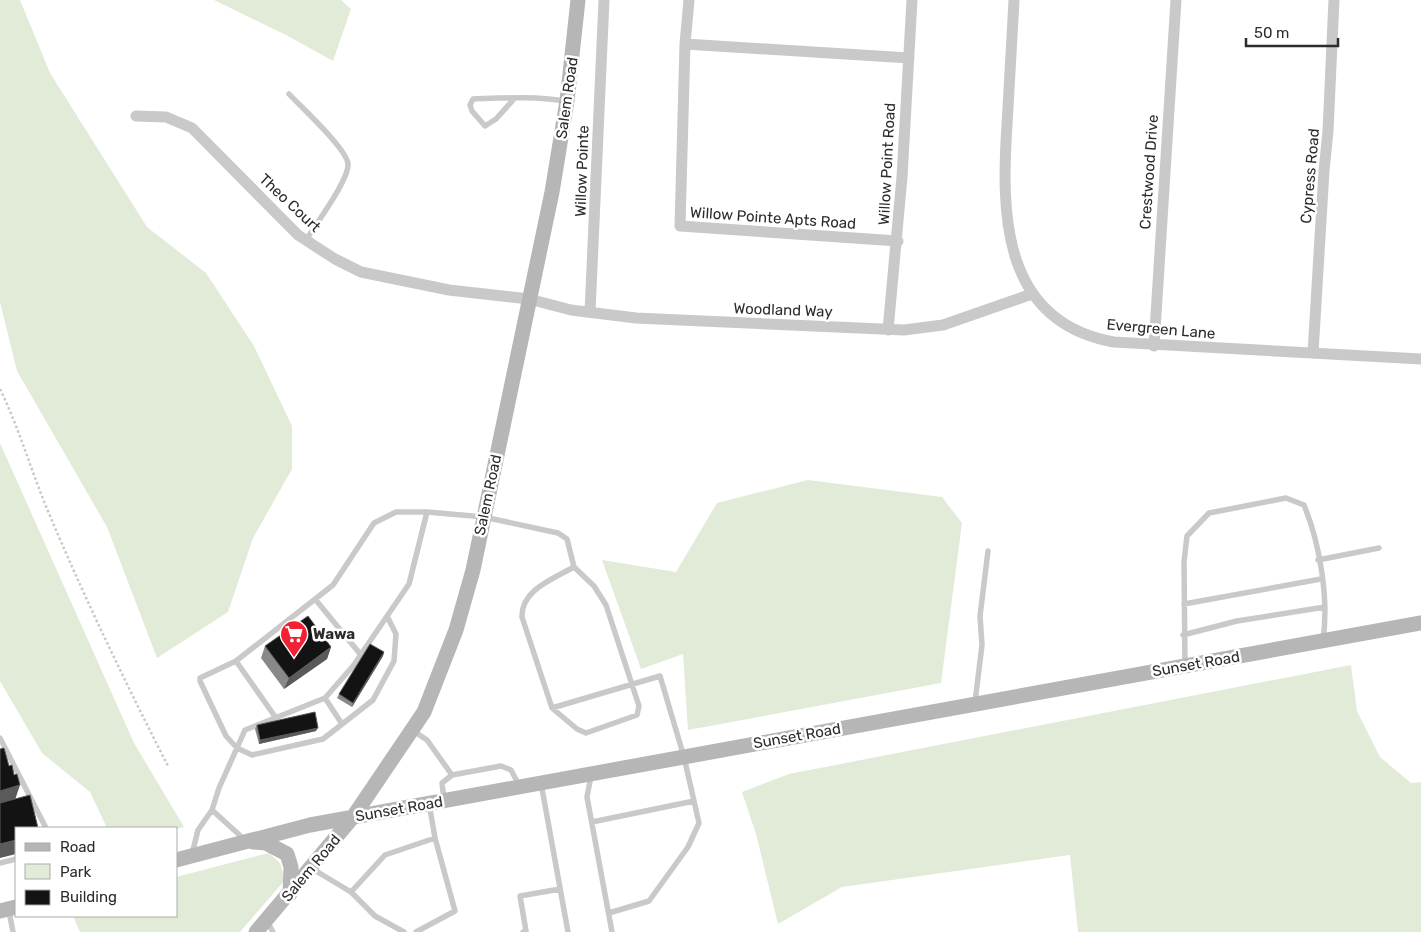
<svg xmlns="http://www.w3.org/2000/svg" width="1421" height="932" font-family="Rubik,sans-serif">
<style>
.green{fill:#e2ebd8}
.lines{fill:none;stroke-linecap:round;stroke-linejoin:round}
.path{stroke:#c9c9c9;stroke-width:2.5;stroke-dasharray:2.5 2.5;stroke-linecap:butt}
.lane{stroke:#c9c9c9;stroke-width:5.5}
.street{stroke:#c9c9c9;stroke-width:11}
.secondary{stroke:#b6b6b6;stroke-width:15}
.wall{fill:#898989}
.shaded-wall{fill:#5a5a5a}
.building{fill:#131313;stroke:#5a5a5a}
.labels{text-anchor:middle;stroke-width:5;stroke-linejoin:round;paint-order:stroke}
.street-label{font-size:15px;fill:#2c2c2c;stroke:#fff}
.poi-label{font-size:15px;font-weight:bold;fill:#2c2c2c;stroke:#fff;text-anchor:start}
</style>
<rect width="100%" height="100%" fill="#fff"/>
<path class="green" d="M0,0h20l30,73 97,154 59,46 48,73 38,80v43l-39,69 -25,74 -71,46 -50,-131 -90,-156 -17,-69z
M214,0h127l10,9 -18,52 -45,-25z
M0,443l134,300 50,84 -8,2 -69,-1 -17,-36 -48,-39 -42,-72z
M808,480l134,17 20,26 -21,160 -253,47 -5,-76 -42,15 -39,-109 74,12 41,-69z
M1351,665l6,46 23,46 31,26 10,-1v150h-343l-8,-77 -228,32 -64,37 -22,-90 -14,-42 47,-18z
M269,853l11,10 5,17 -45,52h-160l-7,-16h103v-39z"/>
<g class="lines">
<path class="path" d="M0,389c20,41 32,85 50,127 36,85 76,168 118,250"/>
<path class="lane" d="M289,94c12,13 58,55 59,70 1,16 -33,61 -42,76
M514,99l-18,20 -11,7 -13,-15 -2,-6 3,-6c30,-1 62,-3 92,2
M1318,560l61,-12
M574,567c-21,12 -53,23 -52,50l30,91 108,-32 24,81 15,66 -11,24 -39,54 -40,12
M315,599l46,56
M1184,604l137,-25
M1183,635l54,-14 88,-14
M236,661l-36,17v3l26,55 11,12 15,7 71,-16 50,-39 21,-39 2,-27 -8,-16
M1185,666l-1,-104 3,-26 22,-23 77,-15 18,7c16,39 25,94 19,135
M325,698l17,26
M975,702l7,-57 -2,-29 8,-65
M276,718l-40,-57 97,-76 41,-62 22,-11h31
M412,730l15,10 25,35
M0,738l46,90
M591,776l-4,21 25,135
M541,783l27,149
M444,800l-2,-17 10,-8 49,-9 10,4 8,15
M212,810l34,31
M592,822l102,-21
M192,854l6,-24 14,-20 7,-22 26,-58 80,-32 28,-32 56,-82 18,-72 57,5 74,16 9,6 7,28 20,19 12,19 33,101 -2,9 -51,18 -9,-4 -25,-21
M0,863l16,-4
M311,868l40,24 24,24 29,16
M351,892l34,-37 50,-17
M9,911l4,21
M267,921l6,11
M416,932l39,-21 -20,-73 -6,-35
M523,932l3,-1 -6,-35 40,-7"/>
<path class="street" d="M689,0l-4,44 -5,182 218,15
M1014,0c-2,42 -5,84 -7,125 -6,90 -5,197 107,217l307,17
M685,44l224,14
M136,116l30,1 26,11 106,107 37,24 26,13 88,18 80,9 42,11 65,8 268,12 39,-5 89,-31
M590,312l14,-312
M888,330l14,-153 10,-177
M1154,346l22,-346
M1313,353l11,-182 4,-40 6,-131"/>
<path class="secondary" d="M253,842l13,1 21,11 4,13 -1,27
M176,860l134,-35 1111,-202
M0,911l16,-4
M256,932l97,-115 71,-105 32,-82 17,-60 79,-378 15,-91 11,-101"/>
</g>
<path class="wall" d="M265,646l66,1 -4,12 -43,30 -23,-31z
M384,652l-1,4 -31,51 -15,-9 2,-4z
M257,725l59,6 -57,13 -4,-15z"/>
<path class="shaded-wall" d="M331,647l-4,12 -43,30 5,-11z
M384,652l-1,4 -31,51 1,-4z
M318,728l-2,3 -57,13 1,-4z
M20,785l-5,15 -15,4v-13z
M16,840v14l-16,4v-14z"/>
<path class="building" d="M308,616l23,31 -42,31 -24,-32z
M370,644l14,8 -31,51 -14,-9z
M315,712l3,16 -58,12 -3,-15z
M4,748l5,18 3,-1 2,10 3,-1 3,11 -20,6v-42z
M30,795l8,33h-22v12l-16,4v-41z"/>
<defs>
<g id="supermarket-pin" transform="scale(1.4375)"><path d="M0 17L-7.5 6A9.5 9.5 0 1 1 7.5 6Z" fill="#f12033" stroke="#fff"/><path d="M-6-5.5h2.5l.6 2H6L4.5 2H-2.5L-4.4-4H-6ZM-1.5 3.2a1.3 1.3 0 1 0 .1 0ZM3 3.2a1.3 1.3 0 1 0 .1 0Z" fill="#fff"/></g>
</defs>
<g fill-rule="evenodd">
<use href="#supermarket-pin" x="294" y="634"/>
</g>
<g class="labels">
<g class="street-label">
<text transform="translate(567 98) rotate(-82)" y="5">Salem Road</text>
<text transform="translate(887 164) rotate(-87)" y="5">Willow Point Road</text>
<text transform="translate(582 171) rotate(-88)" y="5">Willow Pointe</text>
<text transform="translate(1149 172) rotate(-86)" y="5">Crestwood Drive</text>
<text transform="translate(1310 176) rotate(-85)" y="5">Cypress Road</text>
<text transform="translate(290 203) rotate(43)" y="5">Theo Court</text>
<text transform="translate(773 218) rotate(4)" y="5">Willow Pointe Apts Road</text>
<text transform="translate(783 310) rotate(2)" y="5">Woodland Way</text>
<text transform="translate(1161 329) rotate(5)" y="5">Evergreen Lane</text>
<text transform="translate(488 495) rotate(-78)" y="5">Salem Road</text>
<text transform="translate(1196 664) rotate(-10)" y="5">Sunset Road</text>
<text transform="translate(797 736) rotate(-10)" y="5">Sunset Road</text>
<text transform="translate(399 809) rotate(-10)" y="5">Sunset Road</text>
<text transform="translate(311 868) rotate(-50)" y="5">Salem Road</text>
</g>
<g class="poi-label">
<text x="313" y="639">Wawa</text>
</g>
</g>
<rect x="15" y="827" width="162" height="90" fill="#ffffff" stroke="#ababab"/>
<rect x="25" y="843" width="25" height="8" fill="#b6b6b6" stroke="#ababab"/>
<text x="60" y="852" font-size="15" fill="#2c2c2c">Road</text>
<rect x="25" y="864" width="25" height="15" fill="#e2ebd8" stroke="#ababab"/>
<text x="60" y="877" font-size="15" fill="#2c2c2c">Park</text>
<rect x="25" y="890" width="25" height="15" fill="#131313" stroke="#ababab"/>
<text x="60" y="902" font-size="15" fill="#2c2c2c">Building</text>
<path d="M1246 38v8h92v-8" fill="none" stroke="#2c2c2c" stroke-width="2.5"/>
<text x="1254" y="38" font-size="15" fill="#2c2c2c" stroke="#ffffff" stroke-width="4" paint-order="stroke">50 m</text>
</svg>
